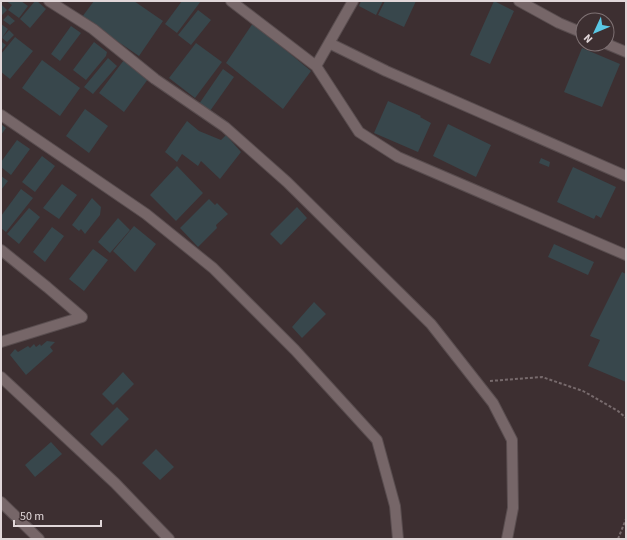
<svg xmlns="http://www.w3.org/2000/svg" width="627" height="540" font-family="'Source Sans 3',sans-serif">
<style>
.building{fill:#38474c}
.lines{fill:none;stroke-linecap:round;stroke-linejoin:round}
.street-casing{stroke:#594d4f;stroke-width:12}
.path{stroke:#776a6c;stroke-width:2;stroke-dasharray:3 2;stroke-linecap:butt}
.street{stroke:#766668;stroke-width:10}
</style>
<rect width="100%" height="100%" fill="#3d2f31"/>
<path class="building" d="M6,1h15l7,5 -9,12 -11,-8 4,-5z
M35,1h2l9,8 -16,19 -10,-9z
M94,1h40l29,20 -24,35 -57,-39z
M182,1h19l-24,32 -12,-9z
M361,1h22l-7,14 -17,-9z
M385,1h31l-12,26 -26,-12z
M494,1l20,10 -24,53 -20,-9z
M1,4l6,6 -6,6z
M198,10l13,10 -20,25 -13,-10z
M8,15l7,6 -5,4 -7,-5z
M253,23l58,48 -28,38 -57,-46z
M1,24l7,5 -6,9 -1,-1z
M71,26l10,7 -21,28 -9,-7z
M9,30l5,5 -7,7 -5,-4z
M15,37l18,14 -23,28 -9,-7v-18z
M2,42l4,3 -5,6v-7z
M94,42l13,10 -1,4 -20,24 -13,-10z
M196,43l26,19 -27,36 -26,-20z
M582,48l38,16 -18,43 -38,-15z
M108,58l9,8 -24,28 -9,-7z
M42,60l38,28 -20,28 -38,-28z
M124,60l24,19 -24,33 -25,-19z
M223,69l11,8 -24,34 -11,-7z
M388,101l33,15 -1,1 11,6 -13,29 -44,-19z
M85,109l23,17 -19,27 -23,-17z
M187,121l12,10 22,9 5,-5 15,17 -21,27 -19,-18 -3,5 -16,-12 -5,8 -12,-10z
M1,124l5,4 -5,7z
M448,124l43,21 -15,32 -43,-21z
M17,140l13,9 -19,26 -10,-8v-5z
M42,156l13,10 -20,26 -13,-10z
M541,158l9,4 -1,5 -10,-4z
M177,166l26,27 -27,28 -26,-26z
M573,167l43,20 -15,31 -5,-3 -2,4 -37,-17z
M1,176l7,5 -7,9z
M62,184l15,11 -18,24 -16,-11z
M21,189l12,9 -27,34 -5,-4v-12z
M92,198l9,9 -1,8 -15,19 -4,-5 -2,2 -7,-6z
M209,199l6,6 2,-2 11,11 -12,11 1,3 -19,19 -18,-19z
M297,207l10,11 -26,27 -11,-11z
M29,208l11,9 -21,27 -12,-10z
M118,218l12,12 -20,23 -12,-11z
M134,226l22,18 -21,28 -22,-21z
M52,227l12,9 -19,26 -12,-10z
M554,244l40,18 -6,13 -40,-18z
M93,249l15,11 -24,31 -15,-12z
M622,272l4,2v108l-38,-16 12,-26 -10,-4z
M314,302l12,12 -24,24 -10,-11z
M47,341l8,1 -5,5 3,4 -27,24 -16,-20 5,-6 3,3 10,-6 2,2 4,-4 2,3 4,-3 1,2z
M123,372l11,12 -21,21 -11,-11z
M117,407l12,12 -27,27 -12,-12z
M51,442l11,12 -27,23 -10,-12z
M156,449l18,18 -14,13 -18,-17z"/>
<g class="lines">
<g class="street-casing">
<path id="street" d="M49,1l44,28 62,50 70,48 62,55 144,142 62,79 19,37 1,68 -6,31
M231,1l85,65 43,66 39,25 228,98
M519,1l40,22 24,10
M329,43l57,28 240,105
M607,44l19,8
M316,66l37,-65
M1,115l145,99 67,54 82,82 82,90 18,66 3,33
M1,250l46,37 35,30 -81,25
M1,377l114,106 54,56
M1,502l38,37"/>
</g>
<path class="path" d="M490,381l52,-4 41,14 35,20 8,7
M618,539l8,-20"/>
<use href="#street" class="street"/>
</g>
<rect width="627" height="540" fill="none" stroke="#e1d7d9" stroke-width="4"/>
<g transform="translate(595 32) rotate(226)"><circle r="19" fill="#3d2f31" stroke="#7f7274"/>
<path d="M0-3L7 15L0 10L-7 15Z" fill="#5ac8e5"/>
<text y="-6" font-size="11" font-weight="bold" text-anchor="middle" fill="#e1d7d9">N</text>
</g>
<path d="M14 520v6h87v-6" fill="none" stroke="#e1d7d9" stroke-width="2"/>
<text x="20" y="520" font-size="12" fill="#e1d7d9" stroke="#3d2f31" stroke-width="3" paint-order="stroke">50 m</text>
</svg>
